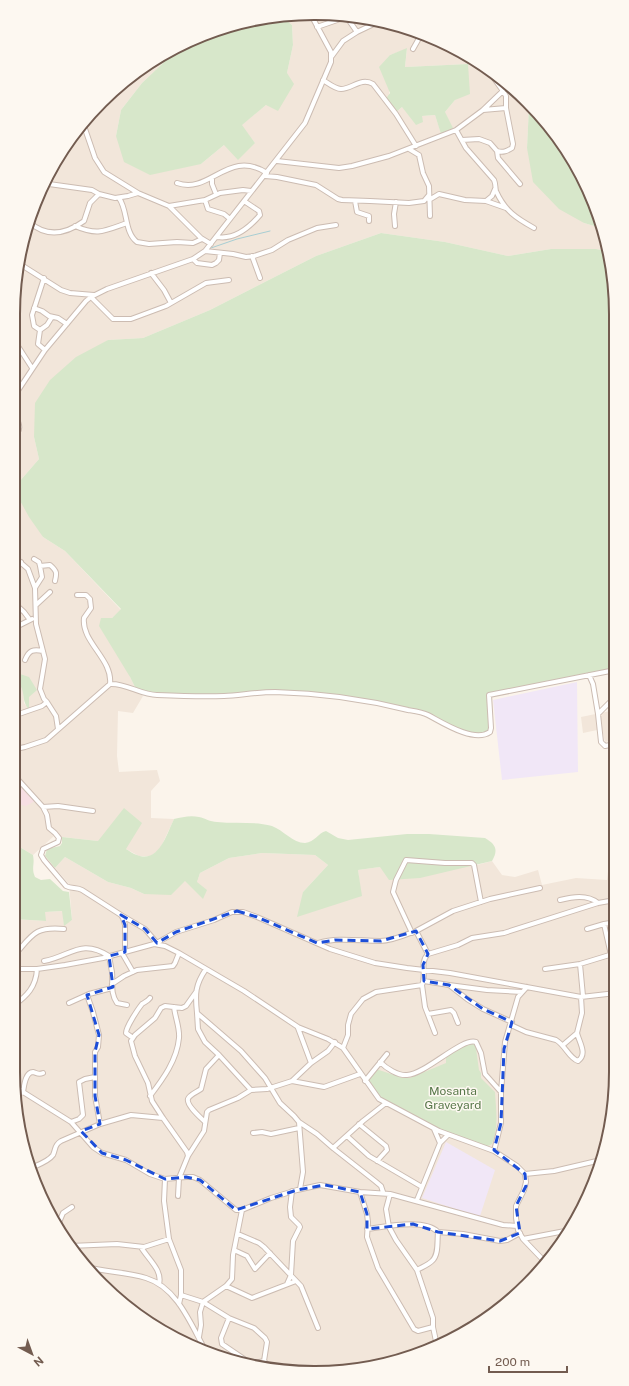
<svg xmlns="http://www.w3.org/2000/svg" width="629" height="1386" font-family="'Public Sans',sans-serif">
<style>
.residential{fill:#f2e6da;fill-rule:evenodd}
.education{fill:#f1e7f7}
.medical{fill:#f7dfe3}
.green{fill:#d7e7ca}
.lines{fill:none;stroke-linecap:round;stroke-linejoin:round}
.stream{stroke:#a8ced3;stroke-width:1}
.minor-casing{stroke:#ccbcb2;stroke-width:6}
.minor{stroke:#fff;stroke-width:4}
.marked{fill:none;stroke:#1d4ed8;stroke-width:3;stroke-dasharray:8 5;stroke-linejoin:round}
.labels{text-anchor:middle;stroke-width:3;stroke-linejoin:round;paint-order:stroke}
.park-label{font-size:12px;fill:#58784a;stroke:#fdf8f1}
.rim{fill:none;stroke:#735c50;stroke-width:2}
</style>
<rect width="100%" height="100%" fill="#fbf4eb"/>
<path class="residential" d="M314,13l59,6 57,17 68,39 31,31 -2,42 57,75 17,5 6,23 -11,-2h-45l-43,7 -63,-14 -64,-9 -65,23 -106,54 -67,28 -35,2 -74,97 5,22 -20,23 24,55 22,14 56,59 -9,8 18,59 7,14 6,5 -10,17 -15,-2 -1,45 2,16 38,-2 3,11 -9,10v27l23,1 -14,30 -9,7h-12l-13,-7 -28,-8 -44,-5 -21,19 -20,-12v-162h4l6,6 1,16 5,6v-12l-13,-35 -3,-5v-343l6,-58 17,-57 28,-52 37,-46 46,-37 34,-18 -39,37 -21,27 -5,26 85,28 23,-19 31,-2 -14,-18 25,-20 21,-32 6,-28 -1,-20 -11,-9zM407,49l-2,18 63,-3 -13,36 -10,12 -4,21 -6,-18 -13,1 -20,-9 -7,6 -6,-18 1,-40z
M615,710v30l-10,2 -3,-13 -19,4 -2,-16z
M262,853l53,2 13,10 -25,27 58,4 -3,-26 22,-3 97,-2 15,-4 10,14 13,2 23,-7 4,15 34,-7 31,2 2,-17h6l1,209 -6,59 -17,56 -52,83 -76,63 -54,24 -57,13 -98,-3 -92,-34 -76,-63 -35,-48 -24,-53 -16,-98v-152l32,2v-9l18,-1 1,14 8,-5 -3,-36 -14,-16 10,-11 43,25 23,6 13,6 41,-13 12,1 3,-9 29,-15z"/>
<path class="education" d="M577,682l1,90 -76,8 -9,-80z
M446,1142l49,28 -15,46 -12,-3 -46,-15z"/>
<path class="medical" d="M13,776l8,8 -2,2 16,15 -9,5 -13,-3z"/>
<path class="green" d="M281,16l11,9 1,20 -6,28 7,11 -16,27 -12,-6 -24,20 13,18 -17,17 -14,-15 -23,19 -51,11 -26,-13 -8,-26 5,-26 21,-27 39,-37 18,-10 56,-17z
M407,48l-2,19 63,-3 2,30 -15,6 -10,12 8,16 -12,6 -6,-19 -13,1 1,6 -7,3 -14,-18 -7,6 -10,-13 5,-7 -11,-26 11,-12z
M529,106l25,25 39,68 8,29 -17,-5 -25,-14 -26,-27 -6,-34z
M381,233l64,9 63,14 43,-7h45l11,2 6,24 2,395 -126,25 1,37 -17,3 -45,-20 -54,-14 -100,-9 -51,4 -68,-1 -18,-4 -7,-14 -31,-51 2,-8h11l9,-9 -56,-58 -22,-14 -14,-20 -11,-20 1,-15 20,-23 -5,-22 1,-34 15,-23 26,-23 32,-17 35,-2 67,-28 106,-54z
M13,657l3,5 4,12 9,3 8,13 -8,7v13c-9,-12 -2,-18 -12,-29h-4z
M124,808l18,15 -16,26c4,2 7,5 11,6 22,9 30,-22 37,-36 8,-2 17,-4 25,-2 6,1 11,5 18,5 18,2 37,-1 55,4 11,4 21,17 33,17 10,-1 13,-10 21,-12l12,7 10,2 59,-6h22l56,4c10,6 14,11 7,23l-72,17 -31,2 -9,-13 -22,3 4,26 -65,21 6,-25 25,-27 -13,-10 -53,-2 -33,5 -29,15 -3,9 10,8 -4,9 -18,-18 -14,14 -27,-1 -13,-6 -23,-6 -43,-25 -10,11 -10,-12 2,-7 13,-3 2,-3v-6l36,4z
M13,843l20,12c2,10 -2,13 2,22l6,3 9,-1 13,12 6,1 3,28 -8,6 -2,-15 -17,1 1,9 -33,-2z
M475,1041l4,29 2,3v5l14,14c1,18 4,35 -3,52l-6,3 -30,-10 -75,-38 -14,-18 9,-12 27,9h7l36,-15v-5c10,-9 15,-12 29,-17z"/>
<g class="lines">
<path class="stream" d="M211,248l26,-9 33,-8"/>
<g class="minor-casing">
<path id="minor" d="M348,19l9,13
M317,27l26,-9 8,1 4,-2
M435,39l8,4
M413,49l9,-16
M332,56l11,-15 14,-9 23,-11
M479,65l12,9 12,17 3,5v12
M323,80c5,3 12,9 18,9 11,0 20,-12 32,-5l23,30 20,32
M483,110l23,-2 7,36 -1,4c-5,3 -9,5 -15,3
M84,122c10,-4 14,-12 18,-21
M83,123l12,35 9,14 34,21 31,13 32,32 10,6
M456,130l10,18 28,32c2,4 1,8 2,11 9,20 20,27 38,37
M462,140l17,-1 11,4 7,8 1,7 22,26
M409,149l10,6 4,18 6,13 1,30
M277,161l62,7 13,-2 37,-10 67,-26 27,-20 25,-24
M265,176l12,1 39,8 22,14 4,1 28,1 39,2 15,-2 5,-6
M212,179v5l4,10
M46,181l3,3 43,6 7,4 16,4 13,-2 10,-3
M177,183c33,12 51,-35 90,-10
M119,198c9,12 5,34 18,44l12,2 28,-2 16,1 9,-4
M205,200l3,9 16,5 6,5
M429,200l10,-6 26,6 21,1 6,-5 3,-7
M355,201l2,11 12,4v5
M486,201l20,7
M169,206l36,-6 15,-7 23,-3 8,1
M29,222c18,16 37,12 55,-1l6,-18 9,-9
M75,226c23,10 29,5 52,-3
M395,226l-1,-12 2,-12
M217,237c18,3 32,-9 43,-22l-1,-4 -15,-10
M205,251l28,3 13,3 8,-1 18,-6 16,-10 29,-12 19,-3
M252,256l8,22
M193,259l4,4 15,2 4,-2 3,-3 1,-7
M18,265l5,1 38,24 9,3 24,2
M151,273l13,17 7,13
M91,297l22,22h18l35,-13 40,-23 23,-3
M34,308l8,3 7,5 9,2 9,6
M13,325l3,7v11l16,25
M40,330l-6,-4 -2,-11 12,-37
M40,330l-2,14 7,6
M40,330l7,-5 5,-8
M13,398l32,-48 41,-49 5,-4 16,-8 86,-30 12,-8 100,-128 26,-61v-10l-21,-39
M13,435c11,-4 5,-15 0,-22
M13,556l15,13 7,19
M34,559l5,3 1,4
M13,571l8,-9
M55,581c2,-8 2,-10 -5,-16l-10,1 2,11 -7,11 1,36 9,35 -5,30 4,10 3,3 9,14 2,13
M77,595h9l4,4 1,9 -7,10c-3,24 29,41 26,66
M13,602l11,10 6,8
M36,605l14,-13
M20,625l12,-6
M25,660c4,-10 8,-11 18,-9
M589,675l4,9 5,30
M615,697l-17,17 3,28 4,4 10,-2
M13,716l29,-10 5,-4
M13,748l3,1 9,-2 21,-7 64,-56c16,-1 31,11 47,11 22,1 45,2 67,1 17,-1 34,-4 51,-4 45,1 89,7 133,18 6,1 14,2 20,5 15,8 46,28 62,17l1,-4 -2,-33 126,-25
M13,774l30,33 4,8 2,13 6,5 4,5 -1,4 -15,7 -2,6 3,5 22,26c5,3 11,1 16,4l39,25 2,3 2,7v27
M43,807l15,-1 35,5
M560,900c12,-3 27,-6 38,3
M614,900l-1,-17 2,-4
M121,915l24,14 12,14
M604,924l7,31
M587,929l17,-5 12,-2
M412,933l-19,-41 3,-12 10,-20 39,3h27l2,2 7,37
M318,943c20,-6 41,-2 62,-2 11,0 23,-5 33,-9
M155,944l21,-12 38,-12 18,-8h11l14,5 73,32 45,14 32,5 43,5 131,24 35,-4
M122,953l11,19
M428,954l-12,-23 37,-20 37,-12 50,-11
M13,957c19,-21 20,-31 51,-28
M44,961c27,-5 37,-23 65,-5 1,5 2,11 3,16 1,11 -2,21 5,31l10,2
M580,964l3,32
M13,969h24l28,-4 38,-7 51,-14 11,2 14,7 65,38 54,36 30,12 15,9 36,51 60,32 55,20 23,15 8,8 1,8 -2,8 -8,16v12l2,12 5,9 23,24
M206,969c-11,16 -11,25 -9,44l44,38 24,27 15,25 14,13 5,6 4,50 -3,17
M545,969l35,-5 36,-11
M424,981l25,4 18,14 16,10 29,13
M112,984l12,-8 13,-6 36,-4 2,-3 4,-10
M422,985l3,22 10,26
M449,985l38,5 35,2
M87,995l6,17 6,23 -1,12 -3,5v25
M69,1003l20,-9 23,-6
M13,1006c14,-10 23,-19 24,-37
M197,1013l1,16 7,13 14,13 32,35
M428,1014l23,-4 3,3 4,10
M511,1025l15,7 30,8c9,5 13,18 22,21 10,-7 1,-19 -1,-28
M298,1028l13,35
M133,1038l-7,-5c0,-6 12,-24 16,-29 3,-2 6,-3 8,-6
M563,1045l14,-12 5,-20 -1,-16
M343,1048l5,-13v-10l3,-11 12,-15 13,-7 46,-7c5,-10 -3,-22 6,-31l30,-9 14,-7 32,-5 94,-30 17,-3
M380,1062c6,6 18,14 27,13 19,-1 55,-38 69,-33l5,11 4,21 16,18
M292,1081l32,6 36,-13
M365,1081l22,-27
M15,1085l8,7
M23,1092c1,-5 2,-20 10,-20 4,1 5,3 10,1
M17,1094l6,-2 48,30 22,25 9,6 24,7 24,14 15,5 21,-2h7l7,3 36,30h6l29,-12 26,-8 23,-5 40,7 30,2 113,31 14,1
M150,1096c13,-17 27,-36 29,-58 1,-10 -4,-21 -5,-31
M71,1122l8,-3 4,-4 -4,-33 6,-3 10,-2v19l5,28
M205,1122c-4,-4 -19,-17 -17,-23 1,-4 9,-7 13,-10l5,-20 13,-14
M299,1122l18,12 16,14 42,33 6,5 2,6
M359,1124l27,22 1,4 -10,11
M253,1133l9,-1 9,2 28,-6
M347,1136l22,20 53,31
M440,1143l8,-8
M333,1148l30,-27 23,-18
M494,1151l7,-28v-31l4,-50 13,-45 9,-10
M188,1156l16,-25 3,-19 2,-2 29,-12 13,-8 16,-1 25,-8 19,-18 17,-12 7,-9
M28,1163l6,12 1,6
M31,1168c7,-3 18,-7 22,-13 3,-6 1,-10 8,-14l39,-17 31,-9 32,3
M525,1174l29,-3 47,-11
M165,1179l-1,22 5,38 12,31v25l-2,9
M360,1192l7,22 1,8 -1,15 11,31 36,61 4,2 15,-4
M390,1194l-4,15 3,18 7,13 21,30 16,48v9l4,19
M178,1196l1,-18 9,-22 -1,-4 -24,-34 -11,-17 -4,-18 -13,-27 -4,-15 4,-6 20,-17 6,-10 4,-2 17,2 4,-2 10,-14
M417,1200l23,-57 -6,-14
M57,1227l6,-14 9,-6
M367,1229c18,-2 57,-11 71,3
M238,1234l21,9 5,4 37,39 17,42
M523,1239l42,-8
M70,1246l47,-2 27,3 25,-8
M141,1247c6,11 22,23 18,37
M234,1250l13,6 8,13 15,-16
M86,1267c20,5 41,5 60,11 30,9 44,44 58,70
M417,1270c5,-3 11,-5 15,-9 7,-6 5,-20 6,-29l25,2 37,7 7,-1 13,-7
M287,1284l4,-9 2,-34 7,-14 -1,-2 -8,-8 -1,-10 2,-16
M226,1286l26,12 44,-17
M181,1295l22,7 26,16 25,10 11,10 2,4 -3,19 7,7
M229,1318l-8,20 1,6 25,17 8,2 9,-2
M199,1337l2,-12 -1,-13 3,-10 23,-16 6,-7 1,-24 9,-45"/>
</g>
<use href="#minor" class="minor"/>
</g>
<path class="marked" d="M237,911l20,6 60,26 18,-3 46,1 35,-10 12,23 -5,11 1,16 25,4 34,24 29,13 -8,27 -3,74 -7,27 31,24 1,12 -10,20 4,27 -20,8 -62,-9 -25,-8 -46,5v-15l-7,-22 -35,-7 -28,5 -61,20 -36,-30 -14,-3 -21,2 -39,-19 -24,-7 -21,-22 19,-7 -5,-28v-44l4,-17 -12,-40 26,-8 -4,-31 16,-4v-27l-4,-10 24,14 12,14 19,-11z"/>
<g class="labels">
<g class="park-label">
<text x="453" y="1095">Mosanta<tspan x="453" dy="14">Graveyard</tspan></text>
</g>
</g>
<path d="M0 0H629V1386H0ZM314 20H315A294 294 0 0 1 609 314V1072A294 294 0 0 1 315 1366H314A294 294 0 0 1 20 1072V314A294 294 0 0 1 314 20Z" fill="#fdf8f1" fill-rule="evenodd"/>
<path class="rim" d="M314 20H315A294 294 0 0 1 609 314V1072A294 294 0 0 1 315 1366H314A294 294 0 0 1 20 1072V314A294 294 0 0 1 314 20Z"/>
<g transform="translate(32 1354) rotate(139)" stroke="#fdf8f1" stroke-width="3" paint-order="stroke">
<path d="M0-3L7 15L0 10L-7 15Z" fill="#735c50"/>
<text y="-6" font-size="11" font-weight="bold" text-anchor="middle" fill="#735c50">N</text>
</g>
<path d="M489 1366v6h78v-6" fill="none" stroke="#735c50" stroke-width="2"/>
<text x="495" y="1366" font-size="12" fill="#735c50" stroke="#fdf8f1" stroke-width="3" paint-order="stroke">200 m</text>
</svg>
